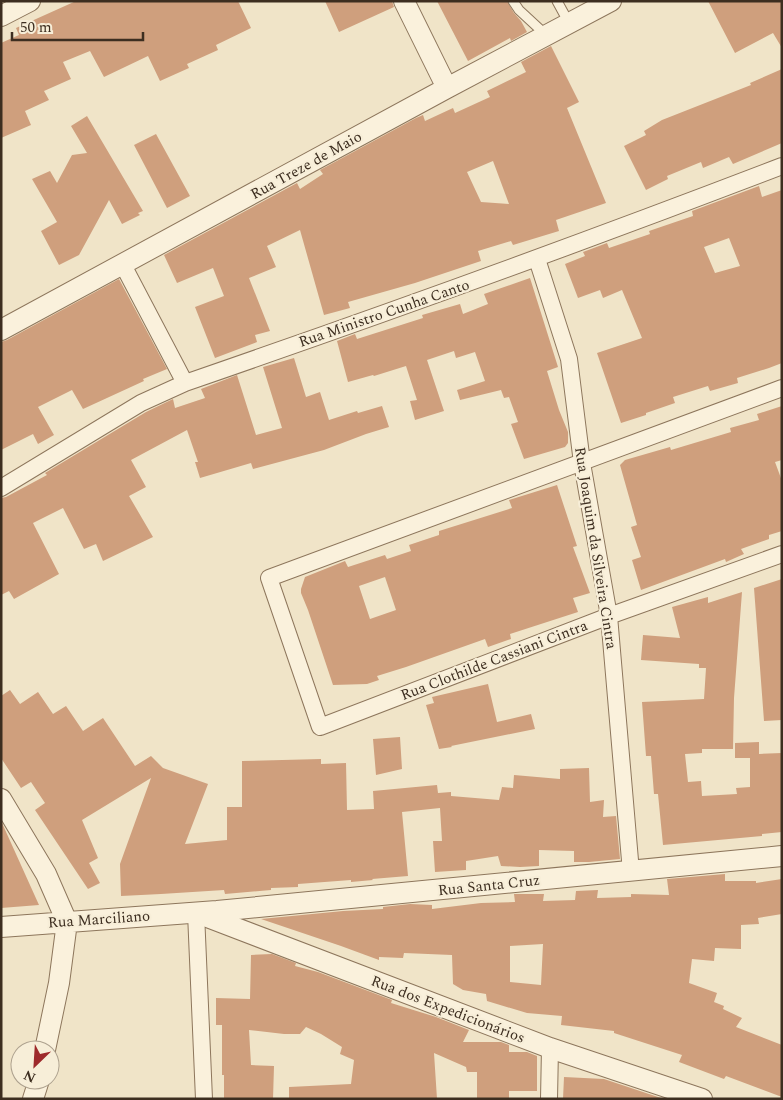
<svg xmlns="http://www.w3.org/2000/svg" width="783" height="1100" font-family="Spectral,serif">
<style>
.building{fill:#cf9f7d;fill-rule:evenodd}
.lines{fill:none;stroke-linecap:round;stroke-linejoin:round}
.service-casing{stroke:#8d765c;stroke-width:11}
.minor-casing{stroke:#8d765c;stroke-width:18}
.tertiary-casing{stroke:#8d765c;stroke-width:22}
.service{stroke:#faf1dc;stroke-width:9}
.minor{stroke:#faf1dc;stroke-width:16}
.tertiary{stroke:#faf1dc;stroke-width:20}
.labels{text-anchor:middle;stroke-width:4.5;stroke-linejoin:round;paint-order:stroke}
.street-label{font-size:15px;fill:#3d2e20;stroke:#f7eed8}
</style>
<rect width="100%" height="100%" fill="#f0e4c8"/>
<path class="building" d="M76,1h162l13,27 -35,17 2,5 -31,14 2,4 -29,13 -12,-25 -44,21 -14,-26 -27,11 8,17 -27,12 5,9 -24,11 6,14 -30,13v-95l18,-8 -3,-7z
M325,1h67l2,6 -55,25z
M437,1h70l7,12 7,8 6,11 -16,9 -1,-3 -42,23z
M708,1h74v47l-9,-15 -38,20z
M551,46l28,56 -12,6 39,95 -50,17 3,11 -46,14 -2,-4 -33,10 3,10 -66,22 -67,19 2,6 -26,7 -24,-85 -33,16 9,21 -27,11 21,53 -15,4 2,7 -42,16 -20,-51 29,-11 -11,-28 -36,15 -13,-28 133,-72 3,6 23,-15 -3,-4 96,-52 7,-3 2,6 28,-13 2,5 35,-16 -3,-6 39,-19 -5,-10zM493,161l16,43 -28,-2 -14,-30z
M782,69v74l-49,21 -4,-7 -26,11 -2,-6 -34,14 1,3 -22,11 -22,-44 22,-11 -2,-4 18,-11 89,-35 -1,-2z
M87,116l56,95 -5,2 2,2 -18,9 -13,-24 -30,55 -20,10 -18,-34 16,-9 -25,-43 18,-8 7,12 15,-28 15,-2 -16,-27z
M156,134l34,62 -23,12 -33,-63z
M759,186l3,11 20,-7v173l-13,5 -32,10 1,5 -28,8 -2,-5 -35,11 2,6 -29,10v2l-25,8 -24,-70 45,-15 -20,-48 -19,8 -3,-8 -22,8 -13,-34 20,-8 -2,-4 24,-9 2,5 41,-14 -1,-3 44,-15 -1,-5zM729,238l11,28 -25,7 -11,-26z
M530,278l28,89 -11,4 12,39 9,22v11l-3,4 -41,12 -13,-35 7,-2 -9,-25 -5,1 -3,-8 -41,10 -3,-10 28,-9 -10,-29 -19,6 -2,-7 -27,9 17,51 -29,9 -5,-19 7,-1 -11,-34 -32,10 -1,-1 -25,7 -11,-41 18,-7 2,5 66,-21 -1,-3 38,-11 3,10 25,-10 -4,-10z
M119,279l48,90 -24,10 1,2 -61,28 -11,-19 -34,17 16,28 -16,9 -5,-10 -32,16v-108l6,-2z
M294,358l12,39 14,-5 9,28 28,-9 1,2 24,-7 7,21 -23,7 -42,16 -71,19 -2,-6 -51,15 -5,-16h3l-11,-32 -56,30 15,27 -17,9 24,41 -50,24 -7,-17 -12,5 -21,-41 -30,15 26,51 -45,25 -5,-8 -8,4v-97l5,-1 41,-22 -2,-2 101,-61 27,-13 2,9 30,-10 -4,-9 36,-14 19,60 26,-7 -19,-61z
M782,406v54l-7,2 7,19v50l-13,4v4l-28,10 3,5 -18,8 -1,-3 -84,31 -9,-30 9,-3 -10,-30 6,-2 -17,-60 5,-5 45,-13 1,3 60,-18 -1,-4 29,-8 -2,-6z
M557,485l20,61 -4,1 17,46 -17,5 5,14 -68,22 1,5 -23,8 -3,-8 -79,28 -29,9 2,4 -12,4 -34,1 -25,-75 -7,-17v-4l4,-12 40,-16 3,6 37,-12 2,4 24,-8 -2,-6 30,-10v-4l73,-23 -3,-8zM385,577l11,33 -26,9 -11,-33z
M782,579v141l-18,1 -10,-133z
M742,592l-8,106 -1,51h-31v4l-17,1 3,28 13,-1 1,15 35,-2 -1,-6 14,-1v-29h-15v-15l24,-1v12l23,-1v79l-20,2v2l-99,9 -5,-51h-4l-3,-38h-5l-4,-54 62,-3 2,-31h-7v-4l-58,-4 2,-25 37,3 -8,-31 36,-10v6z
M488,684l9,38 34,-8 4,15 -84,17 1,1 -13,2 -13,-44 8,-2 -2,-6z
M10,690l10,14 18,-12 15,22 13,-8 17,25 20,-13 32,48 16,-10 12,12 45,16 -23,60 42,-4v-33h15v-46l79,-2v5l25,-1 1,47 27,-1 -1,-18 64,-6 1,8 13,-1v4l48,4 3,-13 11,1 1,-13 46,4v-10l29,-1 1,34 14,-2 -1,17 13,-1 4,43 -31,3h-15v-11l-35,-1v16l-19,1 -19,-1 -3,-10 -32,5v9l-31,2 -2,-31h9l-2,-33 -38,4 6,64 -36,3 1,1 -22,2v-2l-53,4v3l-27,1v2l-46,4 -1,-4 -63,4 -40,2 -1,-32 31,-86 -69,42 16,38 -9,5 11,20 -12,6 -53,-79 10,-7 -14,-21 -10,6 -20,-30v-62z
M400,737l2,32 -26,6 -3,-36z
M1,822l1,1 37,82 -38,3z
M725,874v7h31v2l26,-4v35l-24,4 1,6 -18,1v24l-26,-1 -1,13 -22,-2 -3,24 28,10 -3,9 10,4 -1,3 19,9 -6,9 46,18v52l-56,-21 -2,3 -45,-17 3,-7 -68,-22v-2l-53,-6 1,-9 -35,-3 -40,-12 -1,-7 -23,-4 -10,-6 -1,-29 -48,-2 -1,5 -24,-1v3l-38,-14 -80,-27 82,-8 40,-2v-2l27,-3 22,1v4l49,-6 34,-1 -1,-8h30l-1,7 32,-1 1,-9 22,-1 -1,8 34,-1v-3l38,1 -2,-16zM543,944l-2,41 -31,-3v-36z
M272,954l24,9 -1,3 23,6 74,28 -1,3 45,14 33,13 -6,12h38l8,3v7h18l10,4v35h-28v8h-32v-27h-10l-1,-5 -32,-14 3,46h-148v-12l62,-3 3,-24 -14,-6 2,-7 -21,-13 -15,-7 -6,7h-16l-35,-4 2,35 23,1 -1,33h-49v-24h-2v-50h-6v-27l34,1 1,-44z
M564,1077l40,2 60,20h-101z"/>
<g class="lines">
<g class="service-casing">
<path id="service" d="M513,1l6,9 27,25
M557,1l12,22"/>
</g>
<g class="minor-casing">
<path id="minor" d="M537,259l32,100 13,104 27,153 22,256
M123,265l62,118
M782,388l-513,190 51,149 289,-111 173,-62
M1,488l140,-85 44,-20c200,-69 399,-141 597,-217
M196,913l8,186
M549,1099l1,-51"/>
</g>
<g class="tertiary-casing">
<path id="tertiary" d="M404,1l43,87
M1,16l29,-15
M1,330l446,-242 164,-87
M1,799l45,75 21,48 -8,61 -14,67
M202,915l348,133 152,51
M1,927l216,-16 565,-55
M33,1099l6,-19"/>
</g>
<use href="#service" class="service"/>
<use href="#minor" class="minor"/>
<use href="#tertiary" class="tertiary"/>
</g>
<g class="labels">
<g class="street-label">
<text transform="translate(306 165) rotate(-29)" y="5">Rua Treze de Maio</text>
<text transform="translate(384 313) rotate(-19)" y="5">Rua Ministro Cunha Canto</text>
<text transform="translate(596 548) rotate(81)" y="5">Rua Joaquim da Silveira Cintra</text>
<text transform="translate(494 660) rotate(-21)" y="5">Rua Clothilde Cassiani Cintra</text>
<text transform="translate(489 885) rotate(-6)" y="5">Rua Santa Cruz</text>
<text transform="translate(99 919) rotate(-4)" y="5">Rua Marciliano</text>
<text transform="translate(448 1009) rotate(21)" y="5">Rua dos Expedicionários</text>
</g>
</g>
<rect width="783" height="1100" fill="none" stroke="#3d2e20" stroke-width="5"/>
<g transform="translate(35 1065) rotate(205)"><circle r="24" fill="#f7eed8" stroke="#ada18e"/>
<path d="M0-4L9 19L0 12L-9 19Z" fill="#9e2a2b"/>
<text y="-8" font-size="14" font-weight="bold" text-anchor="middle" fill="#3d2e20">N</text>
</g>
<path d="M12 32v8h131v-8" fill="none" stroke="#3d2e20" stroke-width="2.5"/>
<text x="20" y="32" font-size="15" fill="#3d2e20" stroke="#f7eed8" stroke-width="4" paint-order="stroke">50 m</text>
</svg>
